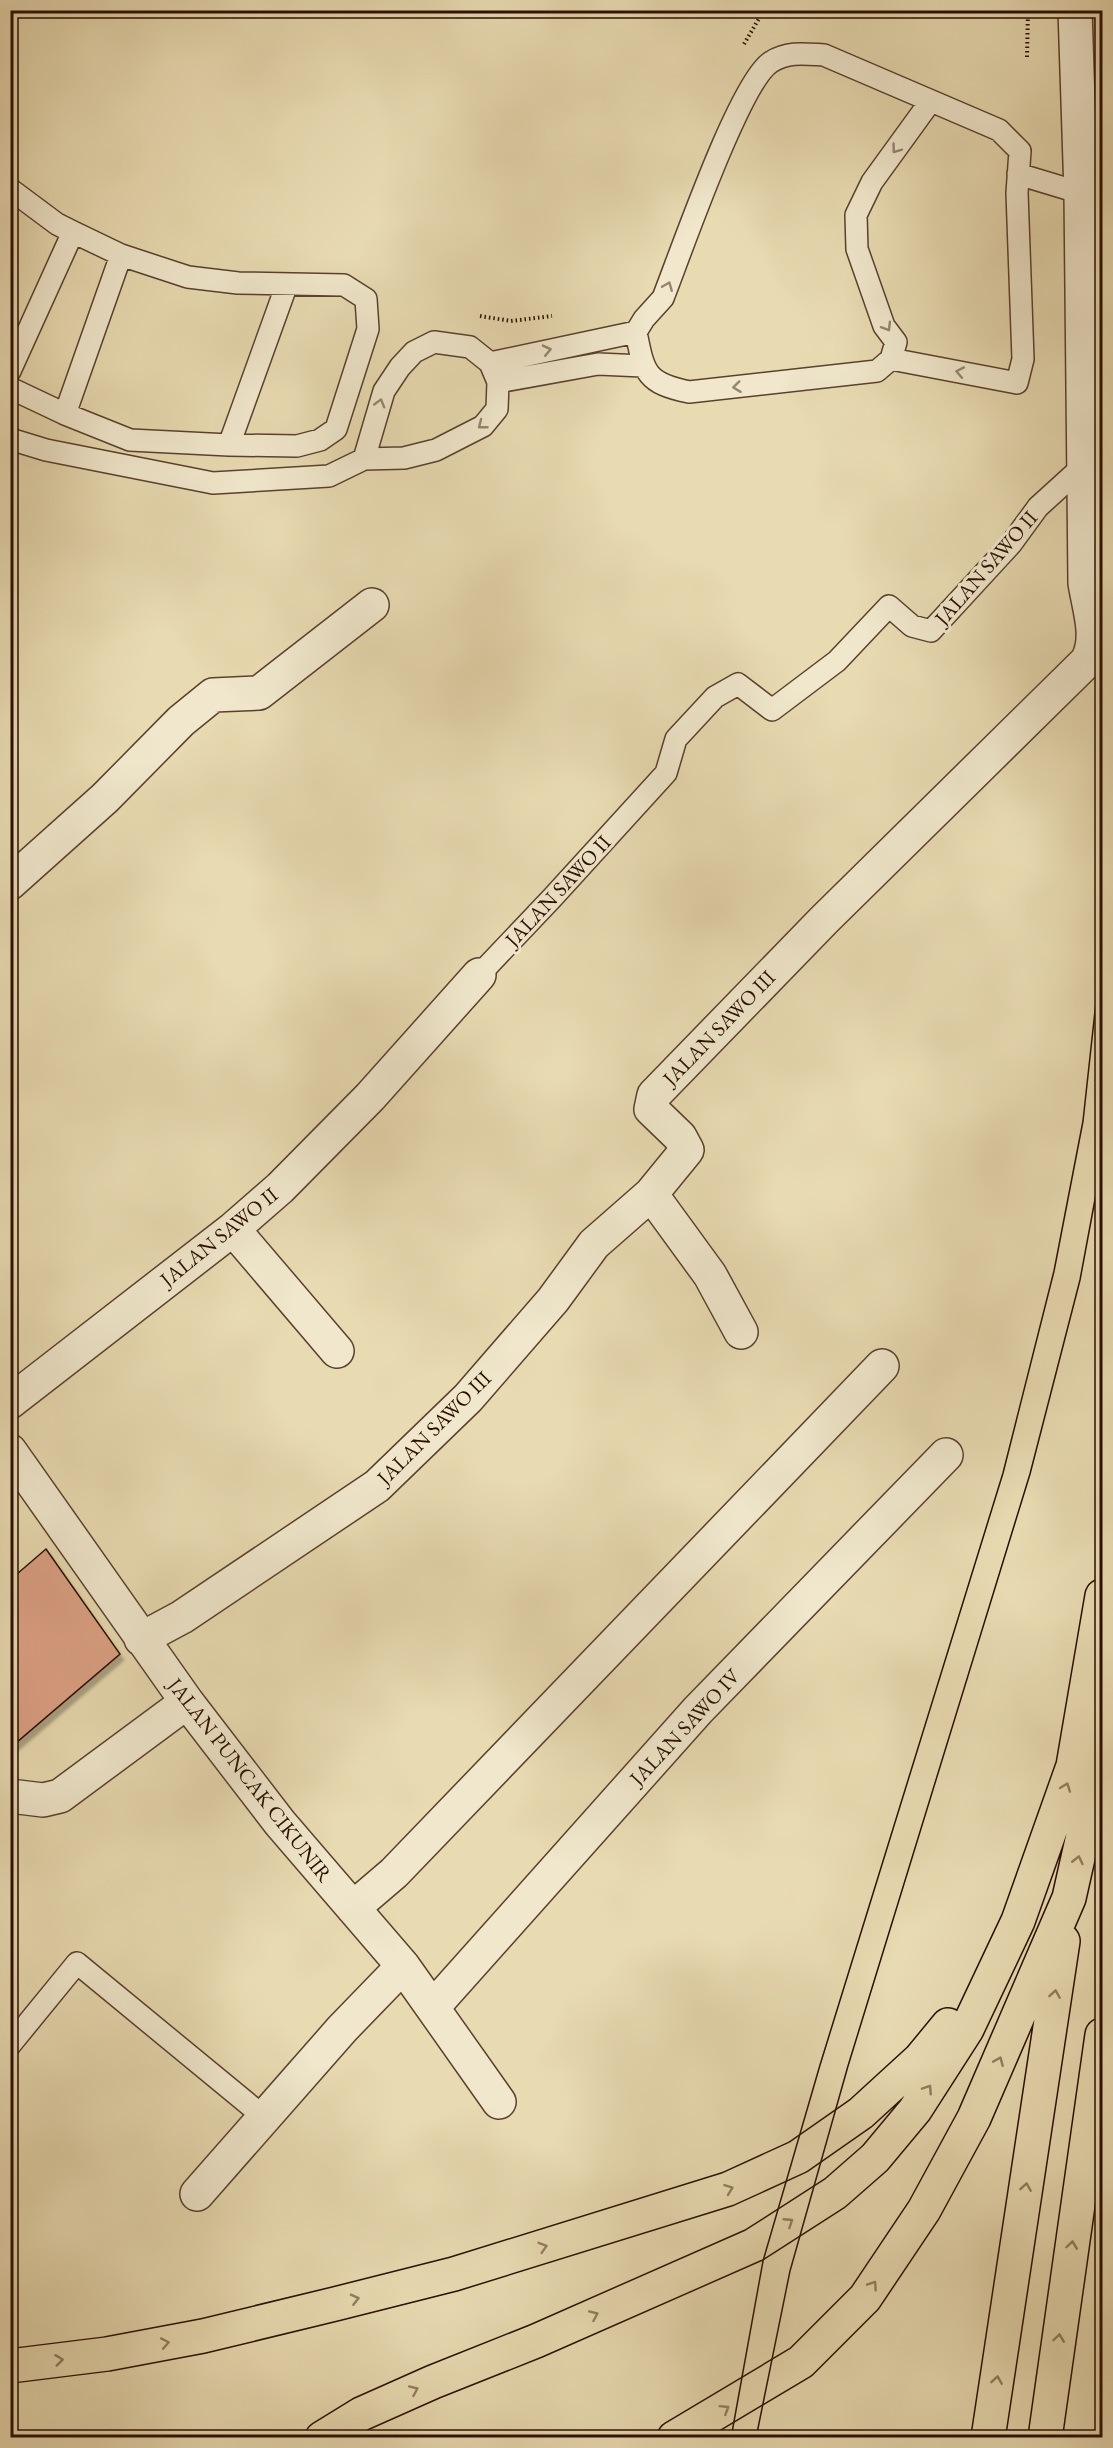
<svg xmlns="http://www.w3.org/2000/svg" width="1113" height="2448" font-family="'EB Garamond',serif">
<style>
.building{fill:#dba184;stroke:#290e00;stroke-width:1.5;filter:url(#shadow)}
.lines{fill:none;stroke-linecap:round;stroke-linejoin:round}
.lane-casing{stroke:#59412c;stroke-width:24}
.street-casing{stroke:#59412c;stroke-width:36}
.highway-casing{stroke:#290e00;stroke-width:36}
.path{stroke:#290e00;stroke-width:4;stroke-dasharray:1.5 3;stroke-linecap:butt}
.lane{stroke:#f0e7cc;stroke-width:21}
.street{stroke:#f0e7cc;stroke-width:33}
.highway{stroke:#e8dab1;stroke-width:33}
.tram{stroke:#290e00;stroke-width:1.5}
.oneway{stroke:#968570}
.oneway2{stroke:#927e61}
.labels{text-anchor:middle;stroke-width:6;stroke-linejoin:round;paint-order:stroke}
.street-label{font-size:21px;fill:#290e00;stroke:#f0e7cc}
</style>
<defs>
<filter id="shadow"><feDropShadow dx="3.5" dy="6" stdDeviation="1.5" flood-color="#0004"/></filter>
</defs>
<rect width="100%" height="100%" fill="#e8dab1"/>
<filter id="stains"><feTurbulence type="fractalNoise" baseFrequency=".00333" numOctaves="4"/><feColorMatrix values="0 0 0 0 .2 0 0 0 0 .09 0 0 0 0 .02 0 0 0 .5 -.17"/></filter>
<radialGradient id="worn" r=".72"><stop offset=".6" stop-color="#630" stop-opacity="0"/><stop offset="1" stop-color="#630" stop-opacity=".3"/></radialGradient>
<path class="building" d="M1066,10h36v297l-29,1z
M46,1549l74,105 -110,94v-168z"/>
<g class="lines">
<g class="lane-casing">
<path id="lane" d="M1018,174l63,19
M10,189l47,35 16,8 48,23 67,22 50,6 106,2 22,14 2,30 -32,100 -16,11 -23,6 -68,-1 -99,-5 -65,-26 -55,-26
M891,359l126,24 6,-24 -6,-166 3,-42 -21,-21 -175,-75c-18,-1 -36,-4 -53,7 -31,19 -91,193 -108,236l-19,21 -8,13c8,40 9,51 53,60l188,-21 14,-12 5,-17 -12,-16 -27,-77 -1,-34 16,-33 58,-80
M490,363l146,-31
M10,371l63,-139
M498,382l100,-18 45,2
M65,414l56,-159
M10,439l36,11 167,33 116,-7 35,-17 40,-1 32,-8 47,-24 14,-17 1,-27 -8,-19 -20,-16 -36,-5 -20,10 -14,15 -16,24 -20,68
M229,445l58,-161
M479,975l74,-78 113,-124 10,-34 39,-42 23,-13 34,26 65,-49 52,-55 23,20 19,5 80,-87 27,-37 44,-40
M10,2045l67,-82 187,154"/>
</g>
<g class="street-casing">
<path id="street" d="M10,883l95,-85 76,-77 32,-26 46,-2 113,-88
M651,1194l59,81 31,57
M233,1229l104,122
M10,1402l223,-173 47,-41 90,-91 109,-122
M10,1451l177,251 93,121 123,143 96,136
M141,1639l41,-22 195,-131 91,-88 85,-98 41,-56 57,-50 36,-44 -7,-13 -29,-28 3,-14 170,-175 263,-259c13,-24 2,-52 -2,-78l-4,-390 -6,-183
M10,1796l33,4 17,-4 127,-94
M353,1908l41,-35 488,-507
M433,2007l265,-297 248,-255
M197,2194l145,-165 61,-63"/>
</g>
<g class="highway-casing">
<path id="highway" d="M10,2366l97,-12 96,-18 132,-32 119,-30 274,-85 70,-32 63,-44 59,-54 28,-34
M322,2438l39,-24 72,-32 103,-41 218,-96 81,-52 40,-35 40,-48 52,-81 51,-108 55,-155 29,-170
M674,2438l127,-76 64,-64 59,-88 50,-92 95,-220 33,-147
M988,2438l75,-497
M1045,2438l57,-403"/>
</g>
<path class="path" d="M744,44l20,-34
M1027,57l1,-47
M480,316l31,5 41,-5"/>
<use href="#lane" class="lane"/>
<use href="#street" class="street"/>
<use href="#highway" class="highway"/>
<path class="tram" d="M731,2438l32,-177 57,-196 183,-592 51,-202 29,-150 19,-174
M756,2438l34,-167 58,-205 182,-592 50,-194 22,-118"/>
</g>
<defs><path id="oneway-chevron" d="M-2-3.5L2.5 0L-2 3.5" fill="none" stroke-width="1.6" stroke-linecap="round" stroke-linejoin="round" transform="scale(1.5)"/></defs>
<g class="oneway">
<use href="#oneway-chevron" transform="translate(896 149) rotate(126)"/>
<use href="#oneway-chevron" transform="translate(668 286) rotate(-68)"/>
<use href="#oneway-chevron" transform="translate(887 327) rotate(59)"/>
<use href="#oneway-chevron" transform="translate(547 350) rotate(-13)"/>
<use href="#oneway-chevron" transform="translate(960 372) rotate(-169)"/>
<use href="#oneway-chevron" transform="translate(737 387) rotate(173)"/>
<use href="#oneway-chevron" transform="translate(380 403) rotate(-74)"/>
<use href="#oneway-chevron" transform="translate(482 425) rotate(142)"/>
</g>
<g class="oneway2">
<use href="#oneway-chevron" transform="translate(1066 1787) rotate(-70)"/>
<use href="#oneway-chevron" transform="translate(1078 1860) rotate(-77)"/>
<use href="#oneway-chevron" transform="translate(1055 1994) rotate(-81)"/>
<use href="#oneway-chevron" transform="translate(999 2061) rotate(-67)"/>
<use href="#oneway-chevron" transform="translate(928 2089) rotate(-57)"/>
<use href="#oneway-chevron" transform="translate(1026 2187) rotate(-81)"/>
<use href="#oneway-chevron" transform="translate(729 2189) rotate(-20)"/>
<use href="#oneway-chevron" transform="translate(789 2222) rotate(-33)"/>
<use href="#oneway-chevron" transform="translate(1072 2245) rotate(-82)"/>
<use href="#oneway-chevron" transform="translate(543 2247) rotate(-17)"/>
<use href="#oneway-chevron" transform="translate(873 2285) rotate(-56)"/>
<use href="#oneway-chevron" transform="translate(355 2299) rotate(-14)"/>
<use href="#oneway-chevron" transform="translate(594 2315) rotate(-24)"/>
<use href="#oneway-chevron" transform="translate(1059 2338) rotate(-82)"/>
<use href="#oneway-chevron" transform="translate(165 2343) rotate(-11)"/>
<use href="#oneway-chevron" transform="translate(59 2360) rotate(-7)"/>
<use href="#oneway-chevron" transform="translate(997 2380) rotate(-81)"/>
<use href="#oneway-chevron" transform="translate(414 2390) rotate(-24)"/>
<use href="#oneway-chevron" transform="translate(725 2409) rotate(-32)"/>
</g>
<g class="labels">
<g class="street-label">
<text transform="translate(986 568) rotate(-49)" y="7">JALAN SAWO II</text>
<text transform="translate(558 891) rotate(-47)" y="7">JALAN SAWO II</text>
<text transform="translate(719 1028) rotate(-46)" y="7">JALAN SAWO III</text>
<text transform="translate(219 1237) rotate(-39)" y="7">JALAN SAWO II</text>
<text transform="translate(434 1428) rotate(-45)" y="7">JALAN SAWO III</text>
<text transform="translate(685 1727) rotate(-47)" y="7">JALAN SAWO IV</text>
<text transform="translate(250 1780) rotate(52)" y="7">JALAN PUNCAK CIKUNIR</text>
</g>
</g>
<rect width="1113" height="2448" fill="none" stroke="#e8dab1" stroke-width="36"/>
<rect x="12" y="12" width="1089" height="2424" fill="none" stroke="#290e00" stroke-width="3"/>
<rect x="18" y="18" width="1077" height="2412" fill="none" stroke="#290e00" stroke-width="1.5"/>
<rect width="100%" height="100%" filter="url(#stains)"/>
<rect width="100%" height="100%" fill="url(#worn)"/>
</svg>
